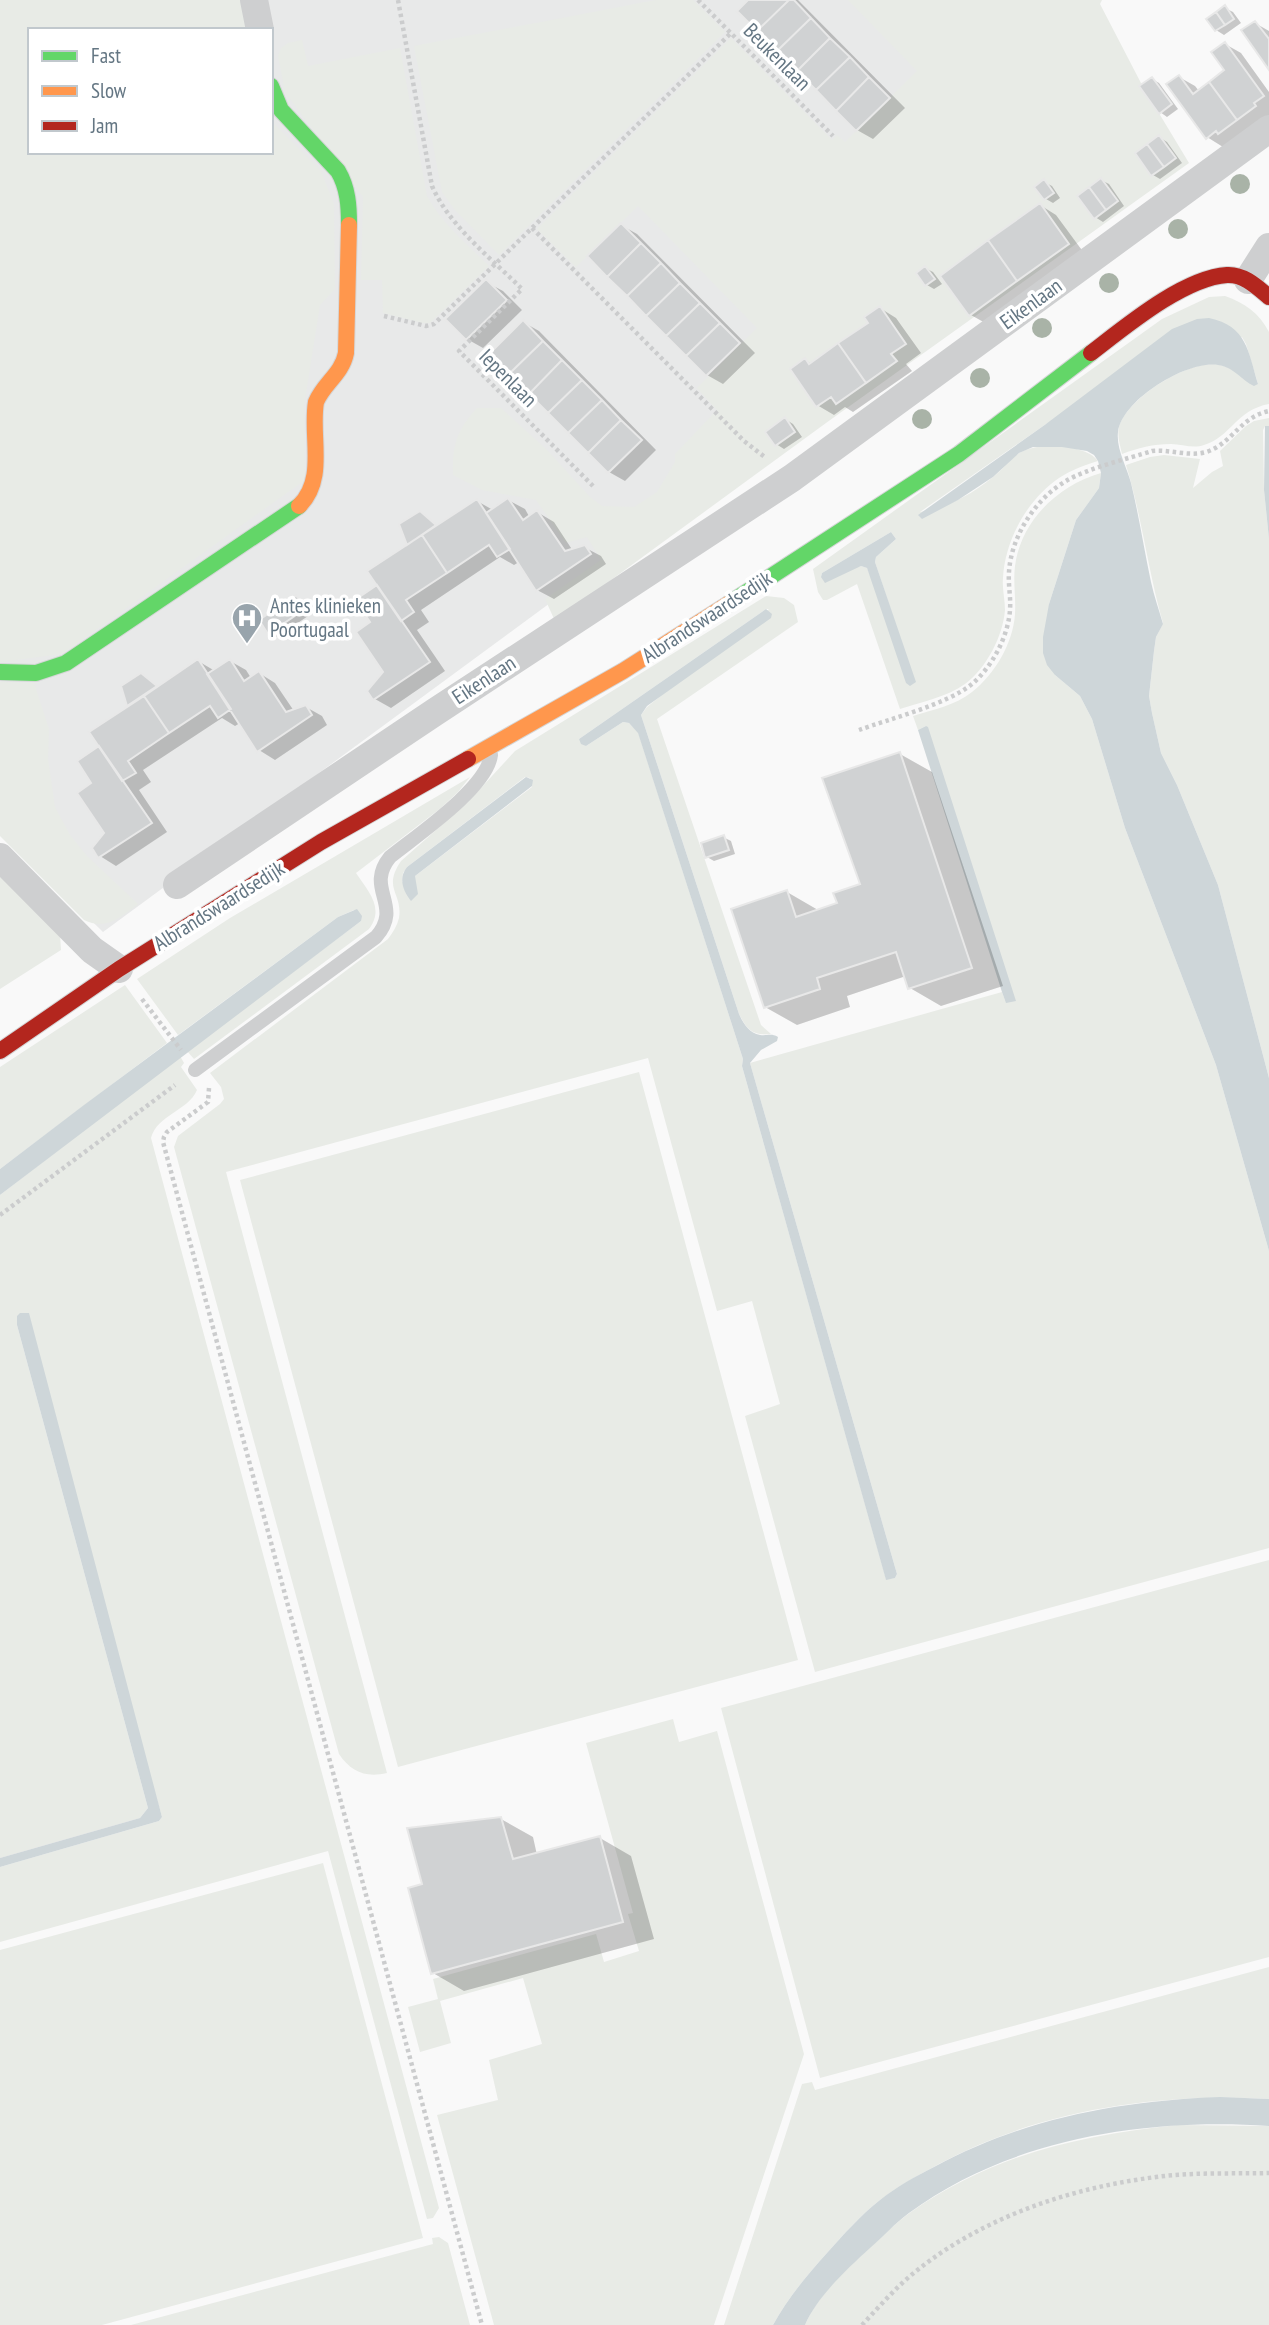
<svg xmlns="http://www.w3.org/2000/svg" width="1269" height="2325" font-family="'PT Sans Narrow',sans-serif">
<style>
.built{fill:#e8e9e9;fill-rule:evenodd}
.green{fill:#e8ebe6;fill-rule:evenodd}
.water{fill:#ced6d9}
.shadow{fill:#0003}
.building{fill:#d0d2d3;stroke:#e8e8e8;stroke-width:2}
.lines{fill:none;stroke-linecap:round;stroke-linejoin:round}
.fast-casing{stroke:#d5d6d7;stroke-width:18}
.slow-casing{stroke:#d5d6d7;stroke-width:18}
.jam-casing{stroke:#d5d6d7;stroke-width:18}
.path{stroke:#cbcccd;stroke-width:4.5;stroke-dasharray:3.5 3.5;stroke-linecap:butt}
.lane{stroke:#cecfd0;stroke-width:14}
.street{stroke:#cecfd0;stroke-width:28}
.fast{stroke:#63d668;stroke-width:16}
.slow{stroke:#ff974d;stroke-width:16}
.jam{stroke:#b3261e;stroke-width:16}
.tree{fill:#a9b3a7}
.labels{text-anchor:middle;stroke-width:7;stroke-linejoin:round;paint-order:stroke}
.street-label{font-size:21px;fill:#647683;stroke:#fff}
.poi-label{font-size:21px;fill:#647683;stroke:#fff;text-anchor:start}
</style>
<rect width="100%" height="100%" fill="#f9f9f9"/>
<path class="built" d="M0,0h1068l-321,458 -644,474 -103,-101zM30,30h241v122h-241z"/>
<path class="green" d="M0,0h242l6,30h-218v122h241v-31l50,50 13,33 1,85 -15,16 -16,101 1,74 -243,174 -62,8z
M656,0h37l32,32 -226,223 -44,-45 -13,-18 -28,-146z
M848,0h254l-2,4 42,81 47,78 -363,260 -271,198 -10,-22 56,-39 -14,-23 -21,6 -30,-43 -54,-10 -29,-15c-1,-30 4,-45 24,-67h24l46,42 43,47 12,9 32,1 23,-15 18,-30v-8l42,-44 -20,-22 60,-60 -119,-122 -62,61 -39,-38 194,-191 101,102 5,-5 8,7 72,-71z
M302,40l6,26 92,-18 27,148c15,28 40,48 62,70l-59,57h-7l-40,-10 -1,-33h-21l2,-83 -78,-105 -7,-36 3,-8 7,-5z
M1225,296c20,7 34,17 44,36v72c-33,6 -38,33 -65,41 -11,4 -22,-1 -33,-1 -18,0 -33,4 -49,10 -2,-9 -5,-18 -3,-27 9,-29 65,-64 95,-63 17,1 29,14 44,20l-12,-40 -4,-7 -196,87 -126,88c28,-5 51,-17 73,-35 10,-7 17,-19 28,-25 17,-10 65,-8 77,9 -13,4 -27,9 -39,17 -32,22 -54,62 -56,100 -1,11 2,21 2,32 -2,26 -19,59 -40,74 -18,13 -44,18 -65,25l-43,-125 -30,16h-4l-5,-8 -5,-23 349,-250 47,-22zM891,532l5,7 -20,18 -1,5 40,120 -48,-114 -6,-2 -40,11 1,-4z
M1269,418v8h-4l-2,4 1,60 5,49v539l-51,-193 -41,-100 -16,-32 -9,-40 -3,-17 5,-45 2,-14 7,-14c-15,-52 -21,-106 -37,-158l24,-8 14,-2 36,4 -7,29 19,-16 11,-6 -3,-15 26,-25 8,-5z
M1101,473l-2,15 -23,32 -27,84 6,71 25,21 12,23 33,109 91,237 53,186v297l-454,124 -70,-256 35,-12 -28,-103 -35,10 -69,-253 -422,114 161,601c-21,5 -36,-1 -48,-19l-165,-607 4,-11 42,-32 4,-5 -3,-12 -11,-14 178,-134c5,-7 9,-13 11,-21 4,-25 -17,-29 2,-57l68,-60 46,-50 251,-155 18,2 10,7 4,17 -141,97 104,306 10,9c-18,2 -24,-4 -32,-20l-98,-299 6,-8 122,-98h-3l-187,130 7,7 37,-24 6,1 9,9 105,327 -1,7 144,513 9,-1 2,-4 -147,-511 252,-71 4,11 -80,-277 -8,4 -5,-14c19,-6 43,-11 59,-24 23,-18 41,-49 43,-78 1,-16 -2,-32 0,-48 6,-46 44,-81 86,-93zM525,777l5,1 2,9 -117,89 -13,6 1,-9 4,-6z
M0,682l34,1 15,46 -1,30 7,48 15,28 17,21 51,48c-17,13 -32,27 -54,16l-84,-84z
M470,777l-12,15 -17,16 -85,65c12,18 29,35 13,56l-175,130 -7,-8 174,-130 -7,-11 -16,7 -160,118 -41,-56 93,-61z
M0,874l60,60 1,16 -61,39z
M125,985l42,58 -167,126v-102z
M180,1056l4,7 -3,4 16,23c-9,21 -40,25 -46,48l288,1070 -6,10 -6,1 -99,-368 -328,91v-75l159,-46 3,-4 -145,-500v8l131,483 -8,10 -140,40v-663z
M639,1072l159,588 -400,107 -158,-587z
M1269,1560v397l-449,121 -99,-370z
M673,1719l6,23 38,-11 87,323 -90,271h-220l-57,-210 61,-15 -9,-40 53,-16 -19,-66 -83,23 11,42 -31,9 -12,-45 30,-8 -5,-20 163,-45 8,28 35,-11 -11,-37 5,-1 -47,-170z
M323,1863l100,375 -321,87h-102v-375z
M1269,1967v132c-114,-6 -229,11 -330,65 -20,11 -41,22 -59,36 -19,15 -36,34 -53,53 -20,22 -39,45 -54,72h-49l78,-241 10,-2 3,8z
M1177,2125l92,1v199h-464c12,-28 39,-54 61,-74 15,-13 29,-28 45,-39 83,-58 167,-76 266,-87z
M439,2237l9,6 22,82h-339l302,-81 -1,-6z"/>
<path class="water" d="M1209,318c38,8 39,33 49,66l-4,2c-13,-6 -20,-19 -36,-21 -31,-5 -96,35 -100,67 -2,17 9,35 13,51 8,33 13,66 20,99 3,14 8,28 12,42l-7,13 -2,14 -5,45 3,17 9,40 16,32 41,100 51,193v173l-53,-186 -91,-237 -33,-109 -12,-23 -25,-21 -8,-10 -4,-12v-16l6,-33 27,-84 23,-32 2,-15 -3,-12 -4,-6 -7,-4 -25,-4h-29l-14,6 -26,24 -35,23 -36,19 -4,-4 128,-91 126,-95 25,-10z
M1265,426h4v113l-5,-49z
M891,532l5,7 -20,18 -1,5 41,120 -6,4 -4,-3 -39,-115 -6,-2 -36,17 -4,-6 1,-4z
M766,609l6,5 -1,4 -124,88 -6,9 98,299c4,9 10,19 21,21 8,1 11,-2 18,2l-1,4 -16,9 -11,13 147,511 -2,4 -9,2 -144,-514 1,-7 -105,-326 -9,-10 -6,-1 -37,24 -5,-2 -2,-5z
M926,726l2,1 88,274 -10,2 -4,-11 -84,-262z
M526,777l7,3 -1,6 -117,90 3,18 -7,7c-8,-10 -13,-23 -4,-34z
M357,909l5,7 -1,5 -361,274v-26l84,-64 254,-188z
M20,1313h9l133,504 -3,4 -159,46v-9l140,-40 8,-10 -131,-483v-9z
M1220,2097l49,2v27c-123,-8 -258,12 -360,87 -14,10 -26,24 -39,35 -23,21 -53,49 -65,77h-32c15,-27 34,-50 54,-72 17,-19 33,-37 53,-53 16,-13 36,-24 54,-33 91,-49 184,-66 286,-70z"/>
<path class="shadow" d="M751,0h47l107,108 -32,31 -16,-9z
M1225,8l8,4 8,11 -17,12 -8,-5z
M1255,23l14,8v36z
M1225,44l16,9 28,39v25l-46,30 -16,-10 -28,-60 16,9 4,5 28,-20z
M1152,79l7,4 19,26 -11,8 -7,-5z
M1159,137l8,5 15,21 -22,16 -7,-4z
M1101,180l8,4 15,22 -21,16 -8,-5z
M1044,182l8,4 8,12 -7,5 -7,-4 -9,-12z
M1040,205l16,10 28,38 -97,71 -16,-9z
M621,225l16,9 118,119 -32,31 -16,-9z
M925,268l8,4 9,12 -8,5 -7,-4z
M486,282l17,9 19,19 -39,38 -16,-9z
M880,308l16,10 25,35 -15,11 6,7 -59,41 -8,-5 -11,8 -17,-10 -12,-45 7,4 58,-41z
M523,322l16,9 117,119 -31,31 -16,-9z
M785,419l8,5 9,13 -18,12 -8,-5z
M508,500l17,9 5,9 7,-6 17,10 19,29 11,-4 17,9 5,8 -52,35 -17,-9 -18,-28 -5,3 -14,-8 -79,53 8,12 -12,8 28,41 -54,37 -16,-9 10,-27 -13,-49 8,-37 29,-40 11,-33 18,14 39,-26 16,9z
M296,597l7,4 8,13 -34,23 -7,-5z
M198,661l17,10 15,-10 16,9 5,8 8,-5 16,10 19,28 12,-4 16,9 5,9 -52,35 -16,-10 -19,-27 -5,3 -13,-8 -79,52 8,12 -12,8 28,42 -51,34 -16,-10 7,-23 -13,-49 7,-37 28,-40 -6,-21 18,-11 18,12z
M900,754l32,18 71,214 -62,20 -31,-18 -4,-12 -59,20 3,11 -53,18 -32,-18 22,-115 31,18 21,-6 23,-19z
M723,837l8,4 4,13 -21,7 -7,-4z
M501,1819l32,18 4,18 63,-17 31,18 23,83 -190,52 -31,-18 -9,-88z"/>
<path class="building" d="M748,0h41l-32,31 -20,-20z
M789,0h5l17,18 -34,33 -20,-20z
M1225,5l9,14 -9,6 -9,-13z
M1216,12l9,13 -10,6 -9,-12z
M811,18l19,20 -33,33 -20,-20z
M1255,21l14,18v31l-28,-40z
M830,38l20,19 -34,33 -19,-19z
M1225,42l39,54 -10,7 2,3 -19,14 -28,-38 15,-12 -13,-18z
M850,57l19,20 -33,34 -20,-21z
M1179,75l14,19 16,-12 28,38 -19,14 -2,-3 -10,8 -40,-55z
M869,77l21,21 -34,33 -20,-20z
M1152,77l20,27 -13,10 -20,-28z
M1159,135l17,23 -12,9 -17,-23z
M1147,144l17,23 -13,9 -16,-23z
M1101,178l17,23 -12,9 -17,-23z
M1044,179l10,14 -10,7 -10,-13z
M1089,187l17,23 -12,9 -17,-23z
M1040,203l29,41 -52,37 -29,-41z
M621,223l20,20 -34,34 -20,-21z
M988,240l29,41 -48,35 -29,-40z
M641,243l20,20 -34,33 -20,-19z
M661,263l19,20 -34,33 -19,-20z
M925,266l10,13 -10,7 -9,-13z
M486,279l21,21 -41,40 -21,-21z
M680,283l20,20 -34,33 -20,-20z
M700,303l20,20 -34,33 -20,-20z
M880,306l26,38 -15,10 6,7 -31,22 -28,-40 30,-20 -4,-6z
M523,320l20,21 -34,33 -20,-20z
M720,323l20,20 -34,33 -20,-20z
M543,341l19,19 -33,34 -20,-20z
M838,343l28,40 -30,21 -5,-7 -15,10 -26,-38 15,-11 4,6z
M562,360l20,20 -34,33 -19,-19z
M582,380l20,20 -34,33 -20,-20z
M602,400l19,20 -33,33 -20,-20z
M785,417l10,15 -20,14 -10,-14z
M621,420l21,20 -34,33 -20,-20z
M508,498l15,22 14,-10 28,41 20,-6 6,9 -55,37 -50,-78z
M477,499l33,50 -13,8 -8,-12 -42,28 -25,-38z
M420,511l16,14 -29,20 -8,-21z
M422,535l25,38 -41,27 8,12 -13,9 -34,-50z
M377,585l53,77 -57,38 -6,-9 16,-19 -27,-40 14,-10 -15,-22z
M296,595l9,14 -37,25 -9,-14z
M198,659l33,50 -13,9 -8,-12 -41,27 -25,-37z
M230,659l14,22 15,-10 27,41 20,-7 6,10 -55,37 -50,-78z
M141,673l16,13 -30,20 -6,-20z
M144,696l25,37 -41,28 8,12 -14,8 -33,-49z
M99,746l53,77 -54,35 -6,-10 12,-15 -27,-40 14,-10 -14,-22z
M900,752l72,216 -64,21 -12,-37 -79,26 3,11 -56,19 -33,-99 56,-19 9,27 41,-14 -4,-10 27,-9 -38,-106z
M724,835l5,15 -24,8 -4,-15z
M501,1817l12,42 87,-23 23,86 -192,52 -23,-86 14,-4 -15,-56z"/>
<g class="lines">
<g class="fast-casing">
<path id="fast" d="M271,86l10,24 57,61c10,17 11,35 11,54
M730,603l229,-149 132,-101
M0,672l36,1 30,-10 233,-157"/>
</g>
<g class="slow-casing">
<path id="slow" d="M299,506c28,-27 11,-70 17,-104 8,-19 26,-28 30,-49l3,-128
M468,759l155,-88 107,-68"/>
</g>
<g class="jam-casing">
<path id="jam" d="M1091,353c34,-26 92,-75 136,-78 17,-1 30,12 42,22
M0,1051l119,-82 202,-127 147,-83"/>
</g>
<path class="path" d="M398,0l34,186c18,41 59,72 90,103l-63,62 134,135
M698,0l135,136
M532,228l212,213 22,17
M384,316l42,10 8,-2 297,-291
M859,730c30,-11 89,-26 113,-46 20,-17 36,-47 38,-74 1,-13 -2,-25 -1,-38 2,-35 26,-73 57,-91 22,-13 61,-22 86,-30 17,-2 37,6 54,1 26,-8 34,-35 63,-41
M142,999l39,51
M209,1088l-1,14 -41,30 -3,5 -1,5 319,1183
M0,1215l175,-130
M862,2325c17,-18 34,-38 53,-53 68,-55 155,-84 241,-95 37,-5 76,-3 113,-4"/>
<path class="lane" d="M195,1070l181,-133c28,-32 -12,-48 14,-80 26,-21 97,-69 101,-102"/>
<path class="street" d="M254,0l6,30
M1248,280l21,-33
M0,857l92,93 27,19
M177,885l258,-173 357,-234 477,-349"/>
<use href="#fast" class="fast"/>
<use href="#slow" class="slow"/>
<use href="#jam" class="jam"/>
</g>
<g class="tree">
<circle cx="1240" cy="184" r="10"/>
<circle cx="1178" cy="229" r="10"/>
<circle cx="1109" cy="283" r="10"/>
<circle cx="1042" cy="328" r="10"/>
<circle cx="980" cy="378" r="10"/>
<circle cx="922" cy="419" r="10"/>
</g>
<defs>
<g id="hospital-pin" transform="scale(1.575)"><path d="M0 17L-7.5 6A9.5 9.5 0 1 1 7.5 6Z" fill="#98a4ac" stroke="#fff"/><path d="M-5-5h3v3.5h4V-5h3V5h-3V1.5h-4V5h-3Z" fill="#fff"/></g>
</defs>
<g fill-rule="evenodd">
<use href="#hospital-pin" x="247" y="618"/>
</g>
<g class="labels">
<g class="street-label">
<text transform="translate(777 57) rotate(45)" y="7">Beukenlaan</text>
<text transform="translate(1031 304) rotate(-36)" y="7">Eikenlaan</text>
<text transform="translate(508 378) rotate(45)" y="7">Iepenlaan</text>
<text transform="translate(707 617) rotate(-33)" y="7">Albrandswaardsedijk</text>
<text transform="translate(484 680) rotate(-33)" y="7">Eikenlaan</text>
<text transform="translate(219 906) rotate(-32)" y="7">Albrandswaardsedijk</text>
</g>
<g class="poi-label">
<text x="270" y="613">Antes klinieken<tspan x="270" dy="24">Poortugaal</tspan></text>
</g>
</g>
<rect x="28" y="28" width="245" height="126" fill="#ffffff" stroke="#c1c8cd" stroke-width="2"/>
<rect x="42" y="51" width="35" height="10" fill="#63d668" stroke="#c1c8cd" stroke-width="2"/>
<text x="91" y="63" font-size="21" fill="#647683">Fast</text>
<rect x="42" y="86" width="35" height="10" fill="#ff974d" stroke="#c1c8cd" stroke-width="2"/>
<text x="91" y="98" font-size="21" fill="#647683">Slow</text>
<rect x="42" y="121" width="35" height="10" fill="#b3261e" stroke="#c1c8cd" stroke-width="2"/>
<text x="91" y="133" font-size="21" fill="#647683">Jam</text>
</svg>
